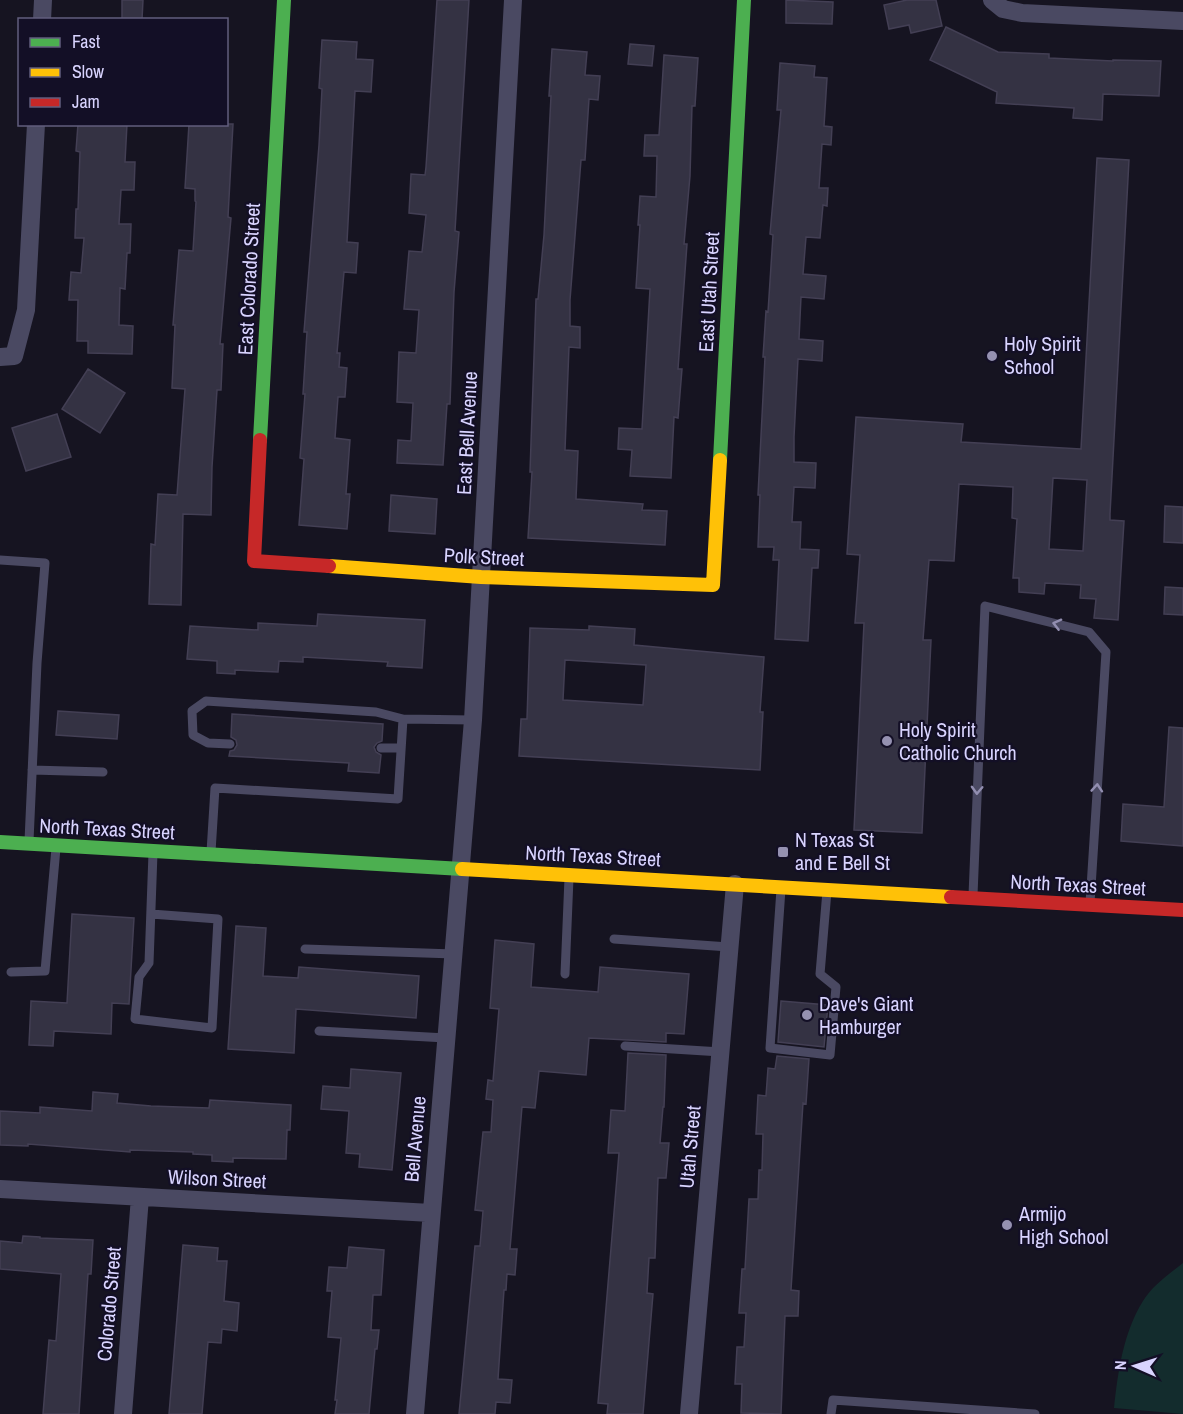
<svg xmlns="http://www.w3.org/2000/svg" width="1183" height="1414" font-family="'Archivo Narrow',sans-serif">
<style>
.green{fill:#132c2d}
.building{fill:#343243;stroke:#433f54;stroke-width:1.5;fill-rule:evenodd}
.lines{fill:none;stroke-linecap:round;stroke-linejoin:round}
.lane{stroke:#4a4962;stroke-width:9}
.street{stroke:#4a4962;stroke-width:18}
.fast{stroke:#4caf50;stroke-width:14}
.slow{stroke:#ffc107;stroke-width:14}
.jam{stroke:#c62828;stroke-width:14}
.oneway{stroke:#928eb0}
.poi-dot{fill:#9591b1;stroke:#130f26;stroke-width:2}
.labels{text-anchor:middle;stroke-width:4.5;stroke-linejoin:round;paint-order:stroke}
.street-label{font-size:20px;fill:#d9d4ff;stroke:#130f26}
.poi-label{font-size:20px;fill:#d9d4ff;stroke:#130f26;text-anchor:start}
</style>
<rect width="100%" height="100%" fill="#161421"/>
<path class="green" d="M1183,1263v151l-69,-6c4,-36 9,-75 29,-107 9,-15 26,-27 40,-38z"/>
<path class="building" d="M122,0h21l-1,20h-20z
M437,0h32l-14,231 4,1 -5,60 -4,112h-3l-4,61 -46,-2 1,-23 13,1 2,-38 -16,-1 2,-50 17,1 3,-43 -15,-1 5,-58 13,1 4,-37 -17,-2 2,-39 14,1 1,-8z
M786,0l47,2 -1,22 -46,-1z
M907,0h29l6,26 -31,7 -2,-8 -20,4 -5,-24z
M946,27l52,25 51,2v4l64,3v-1l48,1 -2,35 -56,-2 -1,26 -29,-2 1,-10 -78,-5 1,-11 -67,-32z
M322,40l35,2 -1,17 17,1 -2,32 -16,-1 -8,151 11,1 -2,30 -12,-1 -7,81h3l-1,14 8,1 -2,29h-7l-3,41 15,2 -4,54h4l-3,35 -48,-4 5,-66 -4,-1 5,-64h-2l4,-62h-3l15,-187 3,-56 -3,-1z
M630,44l24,2 -2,20 -24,-2z
M552,49l35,3 -2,23 15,1 -2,24 -9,-1 -4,61h-4l-11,140v26l10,1v21l-11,-1 -4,103 13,1 -2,48 67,5 -1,6 25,1 -2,34 -137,-7 4,-66h-2l6,-173h2l6,-64 7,-139h-2z
M664,55l34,3 -3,48h-3l-2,70 -6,68h3l-9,125h4l-4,49 -4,-1 -3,61 -41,-2 2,-26 -14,-1 1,-21 23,1 8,-140 -14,-1 4,-63h-2l2,-29 16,1 1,-41h-13l1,-21h14z
M780,63l35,3 -1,11 13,1 -3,48 8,1 -1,18 -9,-1 -3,44h9l-1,18 -4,-1 -3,33 -14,-1 -3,37 23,2 -2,23 -23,-2 -2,42 24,2 -1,20 -24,-2 -4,78v25l22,1 -1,25 -21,-1 -2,35h9l-1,27 19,1 -1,18h-6l-4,73 -33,-2 4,-79h-6l1,-13h-16l2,-52h-2l7,-138h-2l3,-46 2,1 5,-77 -3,-1 11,-124h-4z
M78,124h49l-2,38h10l-1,28h-13l-2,34h12l-1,29h-3l-2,36 -5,-1 -1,37 14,1 -1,28 -44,-1v-12h-11l1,-41h-9l2,-28 10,1 3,-35h-9l1,-29h2l2,-57 -4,-1z
M189,124h44l-5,93 3,1 -11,126h3l-2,46h-4l-5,77 -1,48 -28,-1 -2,91 -32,-1 2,-60 4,1 3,-51 19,1 8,-106 -13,-1 3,-63h-2l6,-75 14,1 3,-49 -1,-1v-12l-10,-1z
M1097,158l32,2 -19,354v6l14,1 -6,99 -24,-2 2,-19 -16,-1 1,-13 -36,-2 -1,11 -25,-2v-14h-6l4,-59 -5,-1 1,-31 -54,-3 -5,77 -25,-1 -6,80h8l-9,193 -68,-3 10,-207h-9l5,-68 -13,-1 9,-137 107,7 -2,18 120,7zM1053,478l34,2 -4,71 -34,-2z
M88,369l37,24 -25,40 -38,-24z
M57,414l14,43 -45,14 -14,-43z
M391,495l46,4 -2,35 -46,-3z
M1165,506l18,1v36l-19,-1z
M1165,587l18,1v27l-19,-1z
M318,614l107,6 -3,48 -35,-2 1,-4 -85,-5v5l-24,-1 -1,11 -43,-2v4l-18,-1v-12l-30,-2 3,-33 68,4v-7l59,3z
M589,626l46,3 -1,16 130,12 -4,55h3l-3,58 -241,-14 2,-37h6l3,-91 59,2zM565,660l81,5 -3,40 -80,-5z
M58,711l61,4 -2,24 -61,-4z
M232,714l151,10 -1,17 -5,2 -3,4 2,5 5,3 -2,18 -31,-2 1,-8 -120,-7 1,-5 4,-1 3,-5 -1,-5 -5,-3z
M1169,727l14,1v118l-62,-5 2,-37 41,3z
M72,914l62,4 -5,86 -17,-1 -1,31 -57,-3 -1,15 -24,-1 2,-44 36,2z
M236,926l30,2 -3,48 35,2 1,-11 120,9 -3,42 -120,-9 -2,44 -66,-4z
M495,940l39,4 -3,43 67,5 2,-25 89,7 -5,60 -18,-1v9l-77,-4 -3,37 -47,-4 -4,37 -13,-1 -12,142h7l-2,26 -8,-1 -1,16h-2l-6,89 14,1 -2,23 -14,-1 -1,12h-36l16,-168h5l3,-35 -8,-1 8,-78h8l2,-32 -7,-1 2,-19 5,1 6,-72 -9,-1z
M781,1001l47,4 -4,42 -46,-5z
M628,1053l38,2 -2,52h-1l-3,36h9l-3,35h-8l-3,80h-6l-2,35 6,1 -10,120h-36l1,-10 -10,-1 21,-250h-11l3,-43 14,1z
M777,1056l32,3 -3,45 -3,-1 -12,187 8,1 -1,25h-13l-4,98 -40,-1 1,-29h-7l2,-37h7l2,-34h-7l3,-44h3l4,-70h9l1,-29h3l1,-36h-7l2,-39 8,1 2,-28 7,1z
M351,1069l50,4 -9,97 -33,-3 1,-13 -14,-1 3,-42 -28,-2 2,-23 27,2z
M93,1092l25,2 -1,9 34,3 58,2 1,-8 81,5 -1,25h-3l-1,29 -53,-1v4l-21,-1v-6l-19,-1v-2l-63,-2v2l-102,-8v2l-28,-1v-34l40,2v-6l52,4z
M23,1236l17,1v1l53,2 -2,34h-3l-9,140h-36l6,-74 7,1 5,-67 -61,-5v-28l22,2z
M183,1245l35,3 -1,13h10l-3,40 15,2 -2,28 -15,-2 -1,14 -13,-1 -6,72h-33z
M349,1247l35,3 -3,45h-8l-2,35h8l-2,19h-2l-6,65h-34l2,-14h-2l6,-62 -13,-1 4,-46h-5l2,-24 18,1z"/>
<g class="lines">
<path class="lane" d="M0,560l45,3 -8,100 -8,178
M230,744l-22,-1 -15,-8 -1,-24 14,-10 170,11 27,7
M381,748h20
M32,770l71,2
M211,852l4,-64 183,11 5,-80 70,1
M781,889l-11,159 60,7 6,-68 -16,-13 7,-83
M973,895l12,-289 104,26 17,20 -16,251
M151,914l67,5 -6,109 -77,-9 4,-42 10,-14 4,-110
M614,939l115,8
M305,949l149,5
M11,972l34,-1 11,-123
M565,974l4,-96
M319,1031l127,7
M625,1046l96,6
M831,1414l2,-14 202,14"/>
<path class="street" d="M992,0l11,9 19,4 161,8
M42,20l1,-20
M0,357l14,-1 12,-46 10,-186
M0,1189l431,24
M123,1414l17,-217
M415,1414l58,-694 40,-720
M689,1414l46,-530"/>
<path class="fast" d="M260,440l24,-440
M720,460l24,-460
M0,842l462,27"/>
<path class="slow" d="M329,566l152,11 232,8 7,-125
M462,869l489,28"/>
<path class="jam" d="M260,440l-6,121 75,5
M951,897l232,13"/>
</g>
<defs><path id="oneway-chevron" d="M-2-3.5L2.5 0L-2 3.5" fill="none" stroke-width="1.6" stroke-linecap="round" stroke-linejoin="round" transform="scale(1.5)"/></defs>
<g class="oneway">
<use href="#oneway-chevron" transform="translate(1057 624) rotate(-166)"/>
<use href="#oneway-chevron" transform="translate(1097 788) rotate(-86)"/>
<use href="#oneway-chevron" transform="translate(977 790) rotate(92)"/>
</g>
<g class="poi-dot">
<circle cx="992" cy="356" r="6"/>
<circle cx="887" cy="741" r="6"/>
<rect x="777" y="846" width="12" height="12" rx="3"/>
<circle cx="807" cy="1015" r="6"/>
<circle cx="1007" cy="1225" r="6"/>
</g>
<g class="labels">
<g class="street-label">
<text transform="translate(249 279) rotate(-87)" y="7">East Colorado Street</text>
<text transform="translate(709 292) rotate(-87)" y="7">East Utah Street</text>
<text transform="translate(467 433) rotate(-87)" y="7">East Bell Avenue</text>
<text transform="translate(484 557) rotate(3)" y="7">Polk Street</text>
<text transform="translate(107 829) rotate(3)" y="7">North Texas Street</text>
<text transform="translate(593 856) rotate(3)" y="7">North Texas Street</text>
<text transform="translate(1078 885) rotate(3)" y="7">North Texas Street</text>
<text transform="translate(415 1139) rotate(-85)" y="7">Bell Avenue</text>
<text transform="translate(690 1147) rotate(-85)" y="7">Utah Street</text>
<text transform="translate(217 1179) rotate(3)" y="7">Wilson Street</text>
<text transform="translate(109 1304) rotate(-85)" y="7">Colorado Street</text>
</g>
<g class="poi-label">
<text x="1004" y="351">Holy Spirit<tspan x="1004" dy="23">School</tspan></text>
<text x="899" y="737">Holy Spirit<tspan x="899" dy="23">Catholic Church</tspan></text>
<text x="795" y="847">N Texas St<tspan x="795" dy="23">and E Bell St</tspan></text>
<text x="819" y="1011">Dave's Giant<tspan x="819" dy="23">Hamburger</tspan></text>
<text x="1019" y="1221">Armijo<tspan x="1019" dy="23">High School</tspan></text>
</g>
</g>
<rect x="18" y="18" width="210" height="108" fill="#130f26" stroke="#625e7d" stroke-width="1.5"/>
<rect x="30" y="38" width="30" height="9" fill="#4caf50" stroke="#625e7d" stroke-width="1.5"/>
<text x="72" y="48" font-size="18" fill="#d9d4ff">Fast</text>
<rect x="30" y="68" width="30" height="9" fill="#ffc107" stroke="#625e7d" stroke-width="1.5"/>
<text x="72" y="78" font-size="18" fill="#d9d4ff">Slow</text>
<rect x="30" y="98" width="30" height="9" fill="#c62828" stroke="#625e7d" stroke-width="1.5"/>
<text x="72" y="108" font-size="18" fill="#d9d4ff">Jam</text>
<g transform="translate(1135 1366) rotate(273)" stroke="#130f26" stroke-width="4.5" paint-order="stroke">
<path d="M0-4.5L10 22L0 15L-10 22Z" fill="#d9d4ff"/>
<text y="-9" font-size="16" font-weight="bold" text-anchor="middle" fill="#d9d4ff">N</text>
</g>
</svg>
